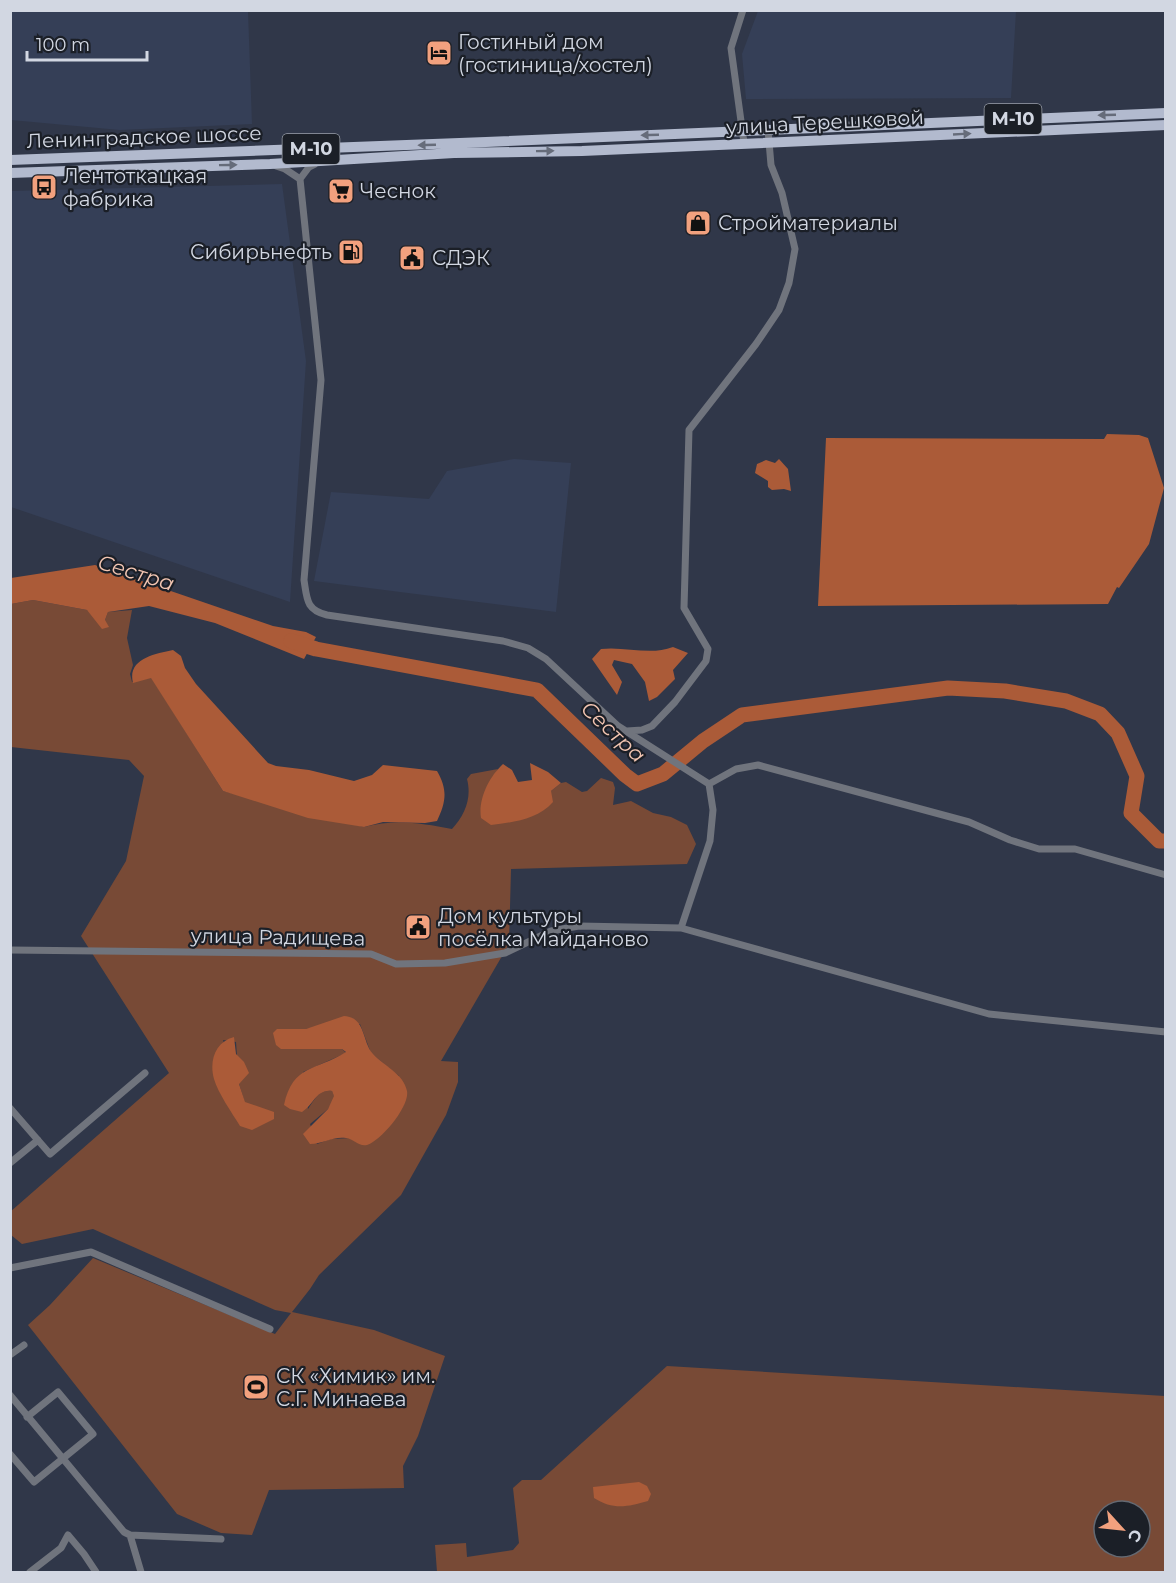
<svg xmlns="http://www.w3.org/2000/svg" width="1176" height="1583" font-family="Montserrat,sans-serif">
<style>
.built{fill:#353f57}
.green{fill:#784a36;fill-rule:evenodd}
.water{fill:#ab5b38}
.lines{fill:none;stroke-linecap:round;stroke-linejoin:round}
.river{stroke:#ab5b38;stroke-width:15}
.minor{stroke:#70747d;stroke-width:7}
.trunk{stroke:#b2bace;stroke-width:10}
.oneway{fill:#666c7a}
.labels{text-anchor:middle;stroke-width:4.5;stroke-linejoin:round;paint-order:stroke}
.shield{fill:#1b1f27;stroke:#9ba0aa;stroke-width:1.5}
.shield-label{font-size:18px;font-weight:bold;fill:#d2d7e2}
.poi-label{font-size:20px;fill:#d2d7e2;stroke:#1b1f27;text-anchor:start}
.street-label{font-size:20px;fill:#d2d7e2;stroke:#1b1f27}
.water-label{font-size:21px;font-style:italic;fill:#f2c5b2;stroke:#1b1f27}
</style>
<rect width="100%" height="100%" fill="#303749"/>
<path class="built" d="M10,11h238l4,113 -132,6 -109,-10z
M758,11h258l-5,87 -265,1 -4,-45z
M282,184l24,177 -16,241 -279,-95v-316z
M514,459l57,4 -15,149 -242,-31 17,-89 98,7 18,-28z"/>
<path class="green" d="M33,600l54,10 18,10 3,-8 24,-2 -5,28 6,27 -3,9 2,8 19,-5 72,114 141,36c30,-8 57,-4 88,2 13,-14 20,-31 15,-50l4,-5 27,-5 -14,25 67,-3 10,-8 5,-1 16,10 5,-1 14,-13 12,4 2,6 -2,17 18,-4 22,12 18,4 16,8 9,19 -9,20 -176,5 -2,75 -68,117 17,1v20l-12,33 -45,80 -82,80 -9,14 -18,23 82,18 71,26 -27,80 -15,30 1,22 -135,2 -17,45 -31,-2 -44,-19 -149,-189 22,-20 43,-47 182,76 16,-21 -16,-3 -182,-81 -71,15 -11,-9 -1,-23 159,-139 -88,-137 45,-75 18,-85 -15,-16 -118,-13v-143zM360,1024l11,29 28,23 -49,62 -19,1 -14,5 -7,-20 18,-15 7,-12 -3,-6c-13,-2 -17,8 -24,18l-5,-37 43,-19 -4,-4h-60l-5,-20h29zM223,1040l13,2 3,42 6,19z
M667,1366l498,30v176h-728l-2,-27 31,-2 1,14 46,-7 6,-7 -6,-55 9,-8h19zM1104,1511h36v36h-36z"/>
<path class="water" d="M1107,434l32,1 9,3 16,50 -15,56 -30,44 -2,-1 -9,17 -290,2 8,-168 278,1z
M779,459l9,10 3,22 -7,-2 -12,1 -4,-3v-6l-13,-8 2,-9 9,-4 9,3z
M95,565l178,61 33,6 10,5 -12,22 -89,-36 -66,-17 -41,6 -3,8 4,7 -7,2 -15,-19 -54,-10 -22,4v-26z
M673,647l15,6 -15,17 2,9 -18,18 -8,4 -4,-19 -13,-18 -18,-4 -2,5 10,17 -5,13 -25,-36 9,-10c24,-3 49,7 72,-2z
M173,650l8,6 4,12 11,16 72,79 8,3 33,4 45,11 18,-6 11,-10 54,6c11,19 9,31 0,50l-12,2 -42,-1 -19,5 -56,-9 -85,-27 -72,-113 -18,5c-6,-24 21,-29 40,-33z
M530,763l18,9 13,11 -10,8 2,11c-16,18 -40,20 -62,23l-10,-7c-3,-19 8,-41 22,-54l9,6 6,12 14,-2z
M344,1016c22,1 18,26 29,38 10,11 31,20 34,37 3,15 -26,50 -40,54 -8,2 -13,-6 -21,-7 -13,-2 -23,6 -36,6l-7,-10 25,-25 6,-13 -2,-5c-16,-2 -18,14 -30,21l-12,-3 -6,-4c9,-41 32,-34 62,-53l-4,-3h-61l-5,-4 -3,-12 4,-4h29z
M234,1037l2,17 8,8 5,11 -10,11 6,18 29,10v7l-22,11 -12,-4c-8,-13 -22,-33 -26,-47 -5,-18 1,-37 20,-42z
M639,1482l8,4 4,8 -3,7c-21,6 -35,9 -54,-3l-1,-11z"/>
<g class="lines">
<path class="river" d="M291,641l25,8 221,41 88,85 12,9 26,-10 40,-33 39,-26 206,-27 57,3 61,10 34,13 18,19 19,43 -6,37 28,28h7"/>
<path class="minor" d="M743,10l-12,38 13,95
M315,164l-6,3 -9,12 21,201 -17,200c3,19 2,30 23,35l176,26 25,7 18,11 72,67 91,58 4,26 -3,31 -29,87 308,86 177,18
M276,166l9,3 15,10
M627,731l15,-1 10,-4 23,-24 31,-41 2,-12 -24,-41 5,-178 67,-86 23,-34 10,-27 6,-34 -13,-56 -11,-28 -3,-35
M709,784l27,-15 22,-4 211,57 41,18 29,9h36l91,26
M10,950l361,4 25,10 49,-1 60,-10 46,-22 28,-5 102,2
M10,1108l40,46 95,-81
M10,1163l28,-23
M10,1268l81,-16 179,77
M10,1355l14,-10
M10,1395l114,137 6,3 91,4
M10,1454l24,28 59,-48 -35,-42 -31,25
M130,1535l11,37
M30,1572l31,-24 7,-13 16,19 12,18"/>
<path class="trunk" d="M10,160l476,-18 680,-29
M10,173l260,-9 184,-11 128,-2 584,-26"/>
</g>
<defs><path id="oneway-solid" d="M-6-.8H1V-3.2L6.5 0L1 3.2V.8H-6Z" transform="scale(1.5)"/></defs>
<g class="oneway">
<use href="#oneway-solid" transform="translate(1107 115) rotate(178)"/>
<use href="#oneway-solid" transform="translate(962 134) rotate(-3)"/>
<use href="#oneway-solid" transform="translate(650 135) rotate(178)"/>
<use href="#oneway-solid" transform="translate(427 145) rotate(178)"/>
<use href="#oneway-solid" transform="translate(545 151) rotate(-1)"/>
<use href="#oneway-solid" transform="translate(228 165) rotate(-1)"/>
</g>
<defs>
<g id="hotel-square" transform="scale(1.35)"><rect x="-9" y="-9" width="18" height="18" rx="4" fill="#f2a17e" stroke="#1b1f27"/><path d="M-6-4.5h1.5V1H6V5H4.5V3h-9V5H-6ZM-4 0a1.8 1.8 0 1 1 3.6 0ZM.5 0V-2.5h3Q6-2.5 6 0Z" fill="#111"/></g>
<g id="bus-square" transform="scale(1.35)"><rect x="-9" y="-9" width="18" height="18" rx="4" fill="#f2a17e" stroke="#1b1f27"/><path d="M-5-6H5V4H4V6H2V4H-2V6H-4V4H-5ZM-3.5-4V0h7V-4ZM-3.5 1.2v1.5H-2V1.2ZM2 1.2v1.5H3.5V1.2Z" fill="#111"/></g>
<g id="supermarket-square" transform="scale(1.35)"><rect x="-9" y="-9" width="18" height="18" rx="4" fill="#f2a17e" stroke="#1b1f27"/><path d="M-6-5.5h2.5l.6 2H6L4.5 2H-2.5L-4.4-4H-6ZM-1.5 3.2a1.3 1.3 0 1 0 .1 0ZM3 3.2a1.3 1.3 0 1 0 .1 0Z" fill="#111"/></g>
<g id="shop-square" transform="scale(1.35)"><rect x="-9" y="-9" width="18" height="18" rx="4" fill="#f2a17e" stroke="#1b1f27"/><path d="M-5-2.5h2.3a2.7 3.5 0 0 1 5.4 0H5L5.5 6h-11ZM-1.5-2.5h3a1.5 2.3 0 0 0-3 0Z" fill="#111"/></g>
<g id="fuel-square" transform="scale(1.35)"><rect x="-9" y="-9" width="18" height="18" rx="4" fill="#f2a17e" stroke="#1b1f27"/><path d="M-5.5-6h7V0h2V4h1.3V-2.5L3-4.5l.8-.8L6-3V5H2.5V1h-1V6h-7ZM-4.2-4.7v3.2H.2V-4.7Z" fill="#111"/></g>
<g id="civic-square" transform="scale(1.35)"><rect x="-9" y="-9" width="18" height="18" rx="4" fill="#f2a17e" stroke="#1b1f27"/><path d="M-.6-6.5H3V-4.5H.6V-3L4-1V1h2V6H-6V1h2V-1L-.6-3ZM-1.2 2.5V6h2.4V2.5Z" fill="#111"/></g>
<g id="stadium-square" transform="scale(1.35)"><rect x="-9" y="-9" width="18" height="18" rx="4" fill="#f2a17e" stroke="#1b1f27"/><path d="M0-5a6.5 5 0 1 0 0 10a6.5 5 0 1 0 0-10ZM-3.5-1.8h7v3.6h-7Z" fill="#111"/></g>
</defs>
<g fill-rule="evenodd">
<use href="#hotel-square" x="439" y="53"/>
<use href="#bus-square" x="44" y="187"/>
<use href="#supermarket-square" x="341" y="191"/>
<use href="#shop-square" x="698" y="223"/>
<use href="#fuel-square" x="351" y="252"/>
<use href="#civic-square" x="412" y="258"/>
<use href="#civic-square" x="418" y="927"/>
<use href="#stadium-square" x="256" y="1387"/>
</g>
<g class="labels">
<g class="shield">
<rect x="984.5" y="104" width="57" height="30" rx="4.5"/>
<rect x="282.5" y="134" width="57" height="30" rx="4.5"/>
</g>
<g class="shield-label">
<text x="1013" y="125">М-10</text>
<text x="311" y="155">М-10</text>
</g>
<g class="poi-label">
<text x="458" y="49">Гостиный дом<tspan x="458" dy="23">(гостиница/хостел)</tspan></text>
<text x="63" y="183">Лентоткацкая<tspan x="63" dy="23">фабрика</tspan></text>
<text x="360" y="198">Чеснок</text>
<text x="718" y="230">Стройматериалы</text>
<text x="332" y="259" text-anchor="end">Сибирьнефть</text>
<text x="432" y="265">СДЭК</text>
<text x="438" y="923">Дом культуры<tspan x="438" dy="23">посёлка Майданово</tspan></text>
<text x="276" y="1383">СК «Химик» им.<tspan x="276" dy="23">С.Г. Минаева</tspan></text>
</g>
<g class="street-label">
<text transform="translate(825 122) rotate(-3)" y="7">улица Терешковой</text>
<text transform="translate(144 137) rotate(-2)" y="7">Ленинградское шоссе</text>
<text transform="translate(278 937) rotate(1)" y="7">улица Радищева</text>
</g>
<g class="water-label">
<text transform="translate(136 573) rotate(17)" y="7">Сестра</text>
<text transform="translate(613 732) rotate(43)" y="7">Сестра</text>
</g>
</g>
<rect width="1176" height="1583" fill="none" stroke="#d2d7e2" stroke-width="24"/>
<g transform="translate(1122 1529) rotate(117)"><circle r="28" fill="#1b1f27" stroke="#646972" stroke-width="1.5"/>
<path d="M0-4.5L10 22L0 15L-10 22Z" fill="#f2a17e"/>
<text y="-9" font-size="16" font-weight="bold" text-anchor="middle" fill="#d2d7e2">С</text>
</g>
<path d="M27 51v9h120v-9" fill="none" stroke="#d2d7e2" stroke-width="3"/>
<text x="36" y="51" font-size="18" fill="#d2d7e2" stroke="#1b1f27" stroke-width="4.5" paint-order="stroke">100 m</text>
</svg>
